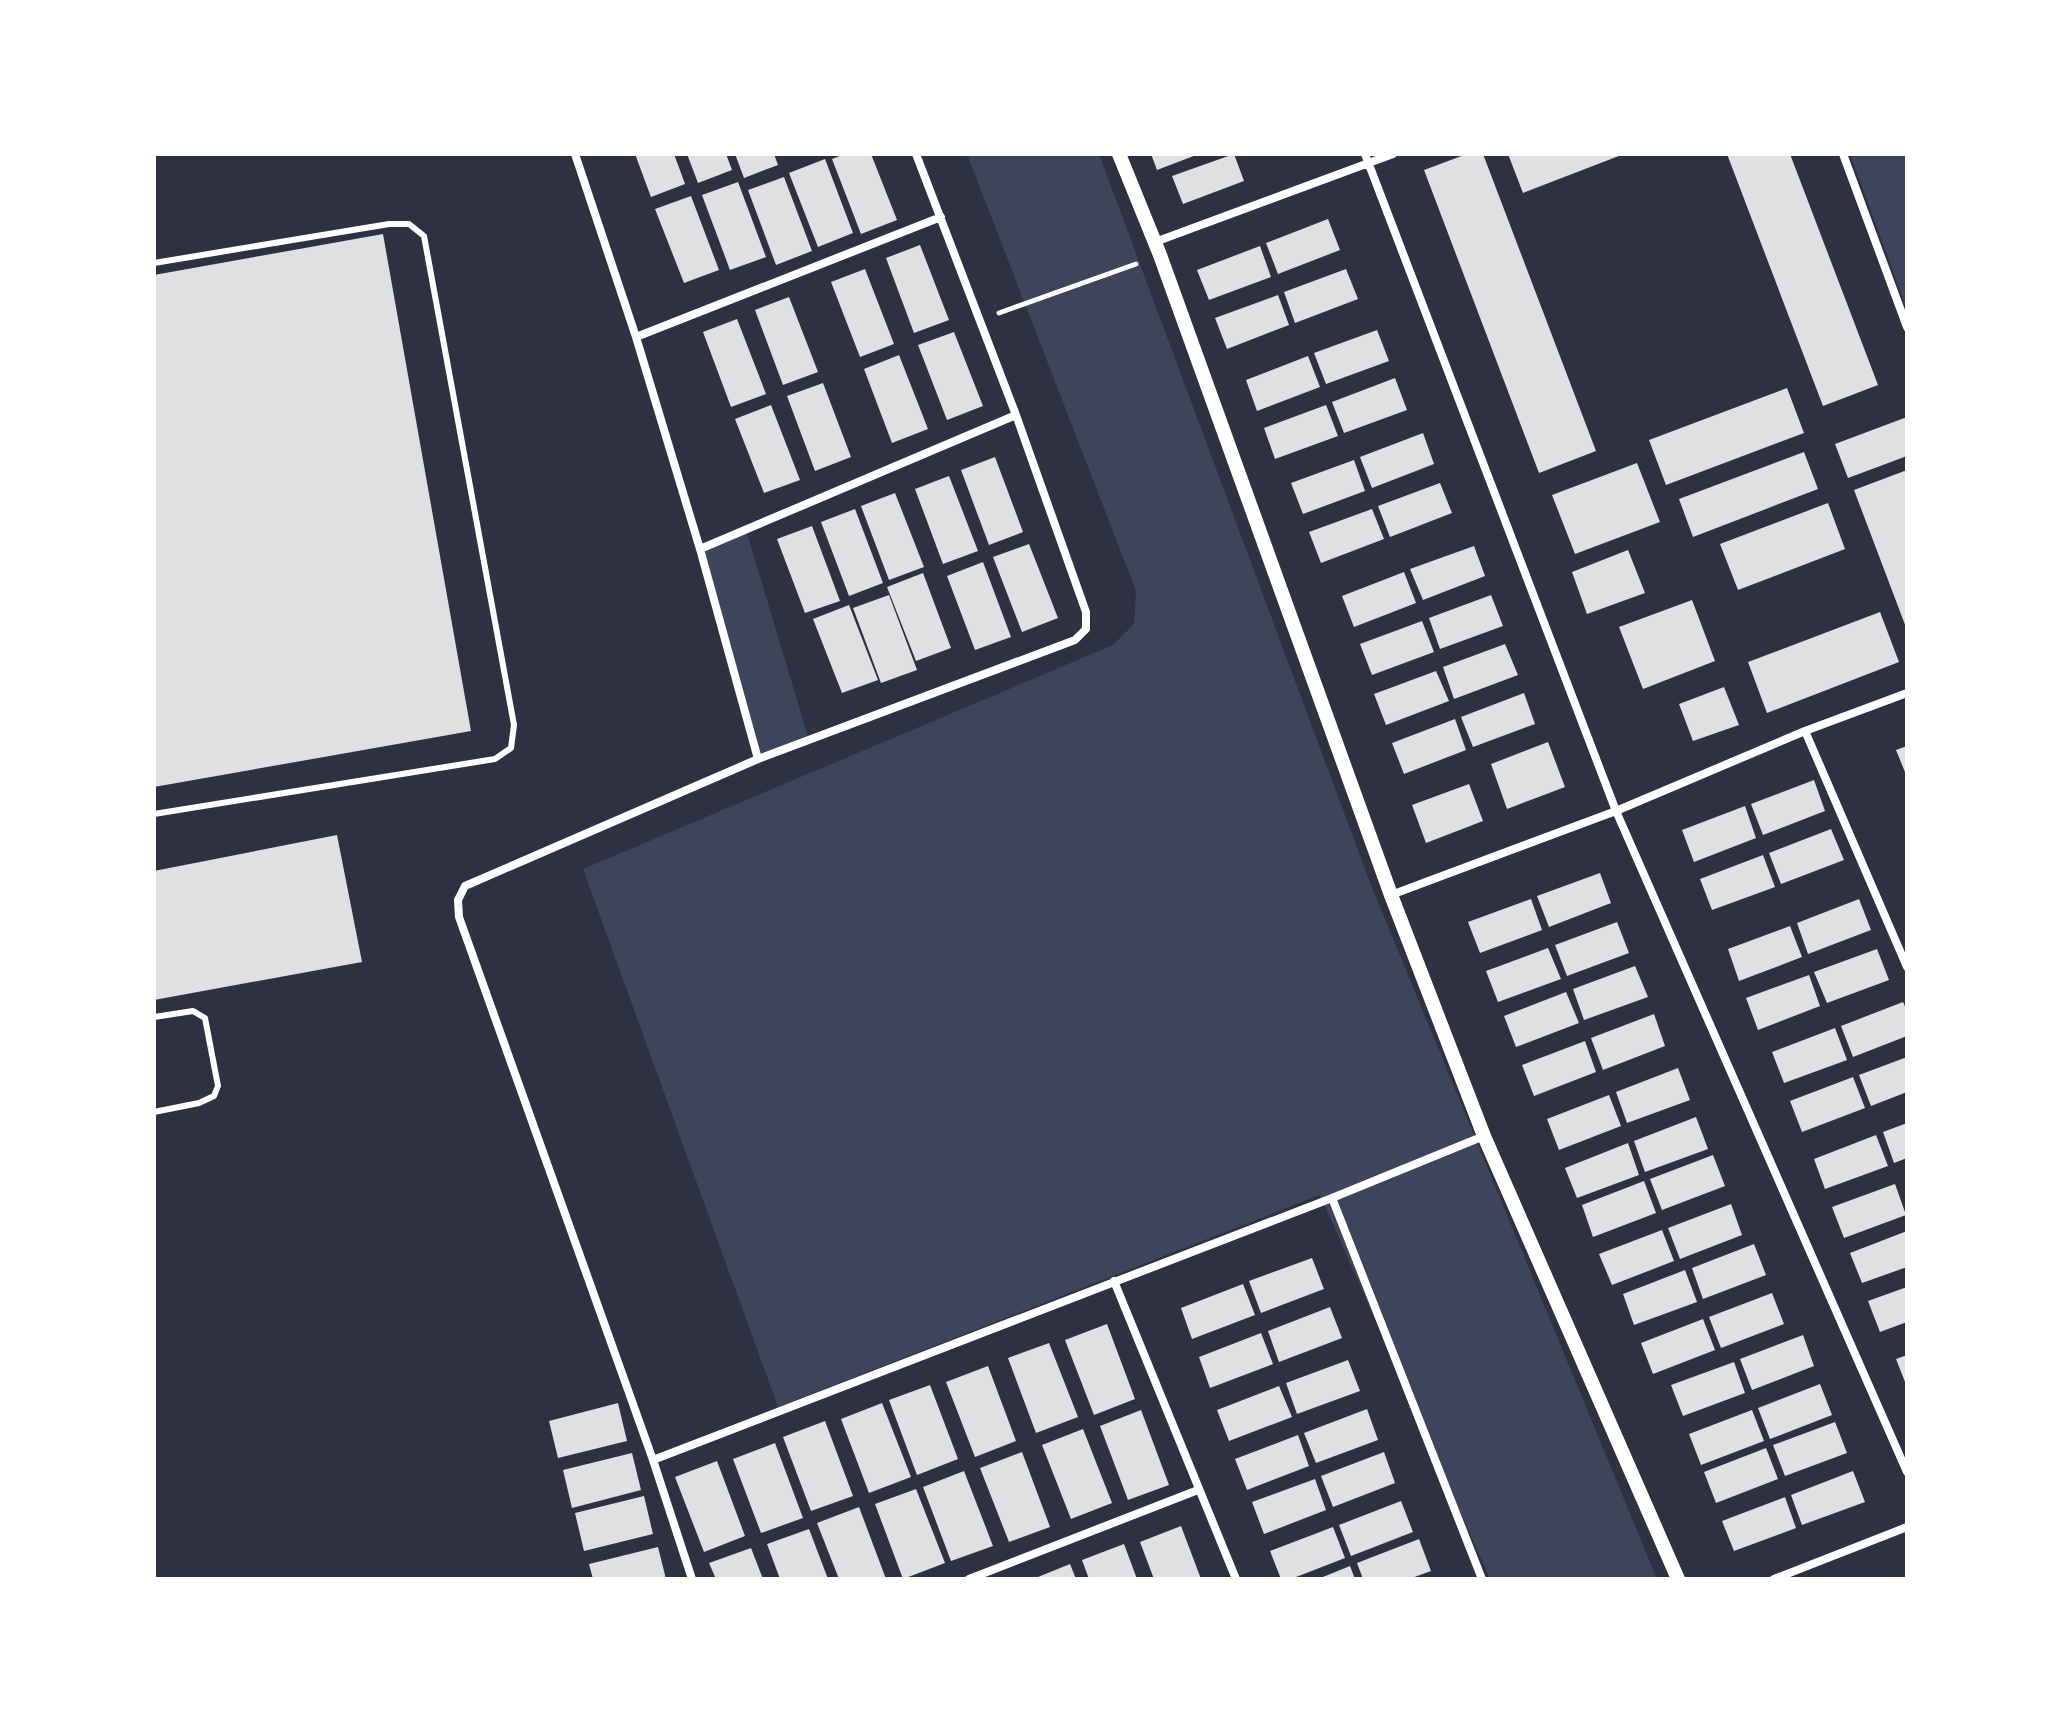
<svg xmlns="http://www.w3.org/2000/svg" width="2061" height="1733" font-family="Figtree,sans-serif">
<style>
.green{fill:#3c4559}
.building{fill:#e0e0e3}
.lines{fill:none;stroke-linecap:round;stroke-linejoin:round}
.path{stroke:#fff;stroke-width:5}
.service{stroke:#fff;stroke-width:6}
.minor{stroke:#fff;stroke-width:8}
.tertiary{stroke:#fff;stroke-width:14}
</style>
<rect width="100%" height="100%" fill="#2d3142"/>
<path class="green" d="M967,154h132l272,731 286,694h-167l-170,-384 -542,212 -195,-538 530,-224 21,-21 2,-33z
M1850,154h57v156z
M746,530l63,210 -51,19 -58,-210z"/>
<path class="building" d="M635,154h39l11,30 -34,13z
M687,154h39l6,16 -34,13z
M735,154h39l4,11 -34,13z
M845,154h26l26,66 -36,14 -29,-75z
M1151,154h48l-42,16z
M1234,154l10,27 -61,23 -11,-28z
M1467,154h16l113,297 -57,22 -115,-303z
M1508,154h116l-101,39z
M1727,154h63l88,231 -55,21z
M825,159l28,74 -35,14 -29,-74z
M784,177l28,74 -36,14 -28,-75z
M738,182l28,75 -36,13 -28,-75z
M691,196l28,74 -35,13 -29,-74z
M1328,219l12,31 -62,24 -12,-31z
M383,234l88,497 -317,56v-512z
M920,245l29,75 -35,13 -28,-75z
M1260,246l11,31 -62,23 -12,-30z
M865,269l29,75 -34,13 -29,-75z
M1346,269l12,30 -63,24 -11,-31z
M1278,295l11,30 -62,24 -12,-31z
M789,297l29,75 -35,13 -28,-75z
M737,319l29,75 -35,13 -28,-75z
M1377,330l12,31 -63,23 -12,-31z
M954,332l29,74 -36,14 -29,-75z
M899,355l29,74 -36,14 -28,-74z
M1308,356l12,31 -63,24 -11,-31z
M1395,378l12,32 -63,23 -12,-31z
M823,383l28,74 -36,14 -28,-75z
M1787,388l17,45 -138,52 -17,-45z
M771,405l29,75 -36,13 -29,-74z
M1326,405l12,31 -63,23 -11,-31z
M1907,417v39l-59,22 -13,-34z
M1423,433l11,31 -62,24 -12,-31z
M1804,452l14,37 -125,48 -14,-38z
M995,457l28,75 -34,13 -28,-75z
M1354,460l11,31 -62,23 -12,-31z
M1637,463l23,59 -85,32 -23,-59z
M1907,470v160l-53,-140z
M949,476l29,75 -35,13 -28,-75z
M1440,483l12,30 -62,24 -12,-31z
M895,493l29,74 -35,13 -28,-74z
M1828,503l17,46 -107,41 -18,-46z
M855,509l28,74 -34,13 -28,-74z
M1372,509l12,30 -63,24 -12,-31z
M812,526l28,75 -35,12 -28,-74z
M1029,544l29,74 -36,14 -29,-75z
M1474,546l11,30 -62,24 -13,-31z
M1628,550l17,43 -58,21 -15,-42z
M983,562l28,75 -36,13 -28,-74z
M1404,572l12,31 -62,24 -12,-31z
M923,573l28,75 -35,13 -29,-74z
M889,595l28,75 -36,13 -28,-75z
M1491,595l12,31 -63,23 -11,-31z
M1692,600l23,61 -72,28 -24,-62z
M849,605l29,75 -36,13 -29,-74z
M1880,612l19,50 -132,51 -19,-51z
M1422,621l12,31 -62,23 -12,-31z
M1505,644l13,31 -64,24 -11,-32z
M1436,671l13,30 -63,24 -12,-31z
M1724,687l15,38 -46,16 -14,-37z
M1524,693l11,31 -62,23 -12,-30z
M1455,719l11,31 -62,24 -12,-31z
M1548,742l17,45 -58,22 -16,-45z
M1907,746v31l-11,-27z
M1814,780l11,31 -62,24 -12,-31z
M1469,784l14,37 -57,22 -14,-38z
M1745,806l11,32 -62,24 -12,-32z
M1831,829l13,31 -63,24 -12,-31z
M337,835l25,127 -208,38v-129z
M1763,855l12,32 -63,23 -12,-31z
M1600,873l11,30 -62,24 -12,-31z
M1531,899l11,31 -62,23 -12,-31z
M1859,899l12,31 -63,24 -11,-31z
M1617,922l12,31 -62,23 -12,-31z
M1790,926l12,31 -63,24 -11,-32z
M1548,948l13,31 -63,23 -12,-31z
M1877,949l12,31 -62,23 -13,-31z
M1635,966l13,31 -64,23 -11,-31z
M1809,975l11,31 -62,24 -12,-32z
M1566,992l13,31 -63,24 -12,-31z
M1903,1002l4,9v25l-54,21 -12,-31z
M1654,1014l11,32 -62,24 -12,-32z
M1835,1028l12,32 -63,23 -12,-31z
M1585,1041l11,31 -62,24 -12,-31z
M1907,1057v35l-36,14 -12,-31z
M1678,1068l12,32 -63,23 -11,-31z
M1853,1077l12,31 -63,24 -12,-31z
M1609,1095l12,31 -62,24 -12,-31z
M1696,1117l12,32 -63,23 -11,-31z
M1907,1123v35l-13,5 -11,-31z
M1876,1135l12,31 -63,23 -11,-30z
M1628,1143l11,32 -62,23 -12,-30z
M1713,1155l12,31 -63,24 -12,-31z
M1644,1181l12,32 -63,24 -11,-32z
M1895,1184l11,31 -62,23 -12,-31z
M1731,1204l11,31 -62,24 -12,-31z
M1662,1230l12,31 -62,24 -13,-31z
M1907,1231v36l-45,16 -12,-30z
M1754,1244l12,31 -63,24 -11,-31z
M1312,1258l12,31 -63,24 -12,-32z
M1685,1270l12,32 -63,23 -11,-31z
M1243,1284l12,31 -63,24 -11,-31z
M1907,1287v35l-27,10 -12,-31z
M1772,1293l12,31 -63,24 -12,-31z
M1330,1307l12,31 -63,24 -11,-31z
M1703,1319l12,31 -62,24 -12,-31z
M1107,1324l28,75 -41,16 -29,-75z
M1261,1333l12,31 -63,24 -11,-31z
M1803,1335l11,31 -62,24 -12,-31z
M1049,1343l29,74 -42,16 -28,-75z
M1907,1355v32l-11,-28z
M1348,1360l12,31 -63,23 -11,-31z
M1734,1362l11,31 -62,23 -12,-31z
M988,1366l28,75 -41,16 -29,-75z
M1820,1384l12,31 -62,24 -12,-31z
M930,1385l28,74 -41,16 -28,-75z
M1279,1386l13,31 -63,24 -12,-31z
M618,1403l9,38 -69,17 -9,-37z
M882,1403l29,74 -42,16 -28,-74z
M1367,1409l11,31 -62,23 -12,-30z
M1141,1410l28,75 -41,15 -28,-74z
M1752,1410l12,31 -63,24 -12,-31z
M825,1421l28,75 -42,15 -28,-74z
M1835,1422l12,31 -62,23 -12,-31z
M1083,1429l29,74 -41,16 -29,-74z
M1298,1435l11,31 -62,24 -12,-31z
M775,1443l28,75 -42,15 -28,-74z
M1766,1448l12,31 -62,24 -12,-31z
M1022,1452l28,75 -41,15 -29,-74z
M1384,1452l11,31 -62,24 -12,-31z
M632,1453l9,37 -69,18 -9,-38z
M717,1461l28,75 -41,16 -29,-75z
M964,1471l29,75 -42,15 -28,-74z
M1853,1471l12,31 -63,23 -11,-30z
M1315,1479l11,31 -62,24 -12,-32z
M916,1489l29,74 -42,16 -28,-75z
M644,1496l9,38 -69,17 -9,-38z
M1785,1497l11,31 -62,23 -12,-30z
M1401,1501l12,31 -62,24 -12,-31z
M859,1507l27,72h-47l-22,-56z
M1181,1526l20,53h-47l-14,-37z
M1333,1527l12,31 -54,21h-10l-11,-28z
M809,1529l19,50h-48l-13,-35z
M1419,1539l12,32 -22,8h-46l-6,-16z
M1124,1544l13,35h-48l-7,-19z
M658,1547l8,32h-73l-4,-15z
M751,1548l12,31h-47l-7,-16z
M1070,1564l6,15h-43z
M1350,1566l5,13h-37z"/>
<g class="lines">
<path class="path" d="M999,313l137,-49"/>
<path class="service" d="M154,263l235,-39h20l15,12 90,489 -3,23 -16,11 -341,55
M154,1017l39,-6 12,7 13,68 -4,10 -15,7 -45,9"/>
<path class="minor" d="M575,154l61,183 64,212 58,210
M1365,154l251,657 291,661
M1843,154l64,173
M1155,242l238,-88
M636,337l305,-120
M700,549l316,-134
M1805,731l102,236
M1391,895l225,-84 189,-80 102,-38
M1332,1198l150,381
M1114,1281l122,298
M653,1460l679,-262 152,-62
M692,1579l-39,-119 -194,-543 -1,-17 7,-14 293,-127 317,-119 11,-11v-17l-70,-197 -100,-261
M969,1579l229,-89
M1774,1579l133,-52"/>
<path class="tertiary" d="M1119,154l41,101 231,640 93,241 194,443"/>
</g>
<rect width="2061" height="1733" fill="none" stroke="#ffffff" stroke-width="312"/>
</svg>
